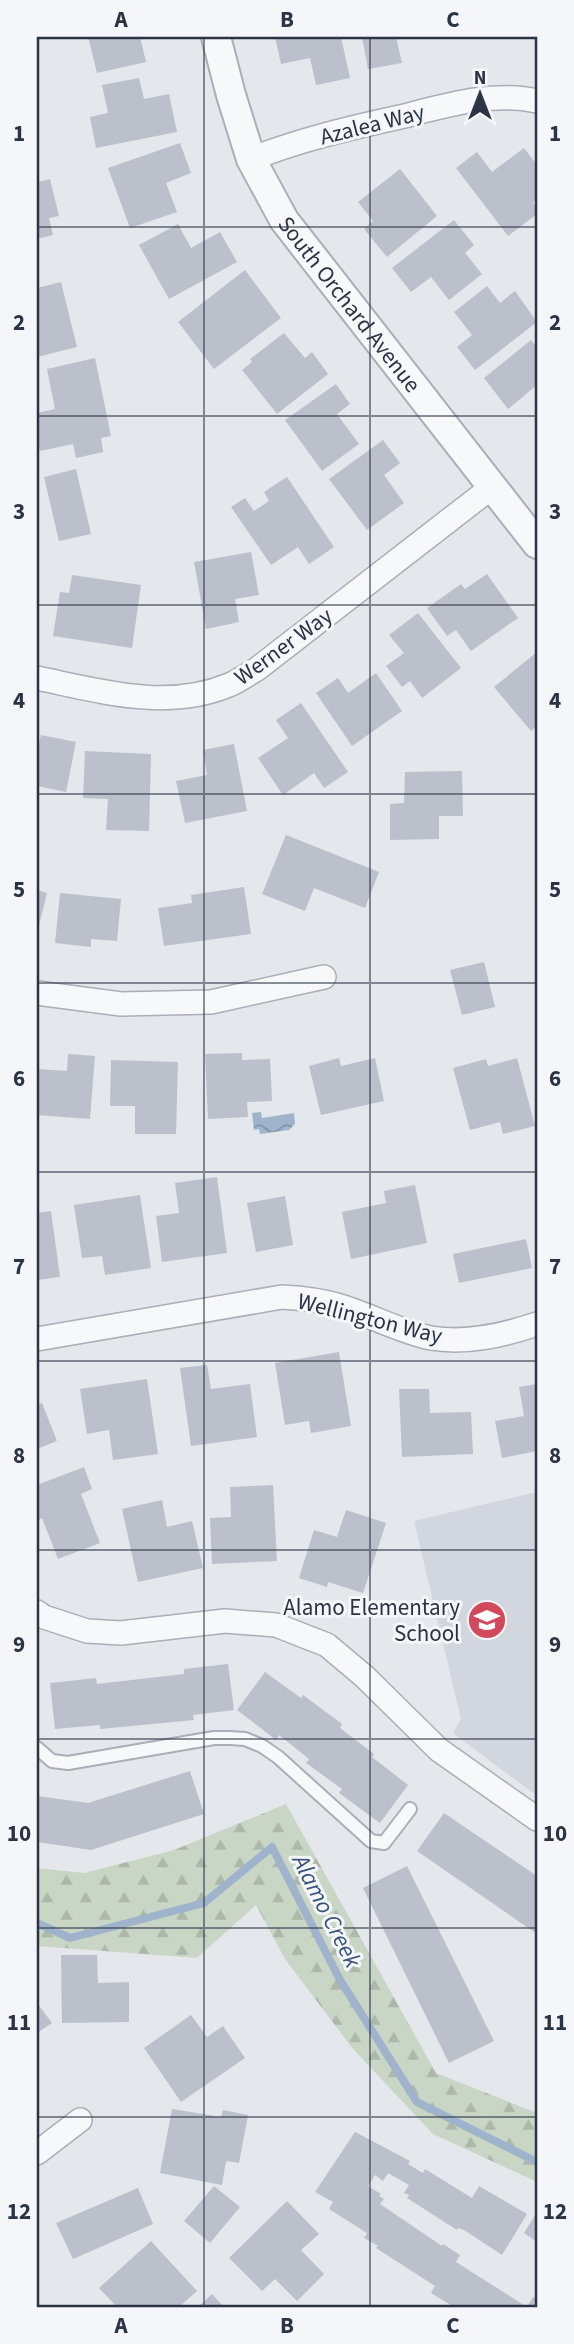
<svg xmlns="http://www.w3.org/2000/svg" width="574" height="2344" font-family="'Source Sans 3',sans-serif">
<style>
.built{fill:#d2d6de}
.forest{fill:url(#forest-firs)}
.water{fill:url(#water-waves)}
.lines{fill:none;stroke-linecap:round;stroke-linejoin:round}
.stream{stroke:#9fb4cc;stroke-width:8}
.building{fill:#bbc0ca}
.service-casing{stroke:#a9aeb7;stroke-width:16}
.minor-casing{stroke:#a9aeb7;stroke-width:26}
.tertiary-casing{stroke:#a9aeb7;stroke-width:32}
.service{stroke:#f7f8fa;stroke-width:12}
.minor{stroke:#f7f8fa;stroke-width:23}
.tertiary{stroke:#f7f8fa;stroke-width:28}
.grid{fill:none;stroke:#2b3445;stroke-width:2;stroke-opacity:0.55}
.labels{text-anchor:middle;stroke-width:6;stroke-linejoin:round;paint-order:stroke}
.street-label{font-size:23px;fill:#2b3445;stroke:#f4f6f9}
.poi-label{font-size:23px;fill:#2b3445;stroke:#f4f6f9;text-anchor:end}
.water-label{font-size:24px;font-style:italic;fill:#34527a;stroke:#f4f6f9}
.neatline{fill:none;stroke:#2b3445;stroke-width:2.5}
.grid-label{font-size:23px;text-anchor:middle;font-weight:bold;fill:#2b3445}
</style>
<defs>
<pattern id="forest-firs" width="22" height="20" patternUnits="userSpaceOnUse" patternTransform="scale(1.75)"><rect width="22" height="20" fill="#c9d6c5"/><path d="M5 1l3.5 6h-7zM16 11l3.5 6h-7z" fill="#adb8ab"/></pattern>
<pattern id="water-waves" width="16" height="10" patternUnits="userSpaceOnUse" patternTransform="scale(1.75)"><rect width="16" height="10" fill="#9fb4cc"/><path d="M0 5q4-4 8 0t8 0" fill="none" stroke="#8293a7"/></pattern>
</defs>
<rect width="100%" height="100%" fill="#e4e7ec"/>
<path class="built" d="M537,1492v304l-84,-63 8,-14 -47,-198z"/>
<path class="forest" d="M286,1804l150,269 101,40v69l-104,-48 -80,-85 -68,-90 -29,-54 -59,53 -160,-12v-78l47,5 90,-23z"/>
<path class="water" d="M261,1112l1,6 32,-5 1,11 -6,6 -29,4 -1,-5 -5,1 -2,-17z"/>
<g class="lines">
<path class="stream" d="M37,1923l33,15 134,-35 68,-56 68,133 77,122 120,60"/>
</g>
<path class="building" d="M88,37h52l6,25 -49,11z
M275,37h66l9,41 -34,7 -6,-27 -29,6z
M362,37h34l6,26 -34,6z
M139,78l5,21 25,-5 8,38 -81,16 -6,-31 18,-4 -6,-28z
M180,143l11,30 -25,10 11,29 -47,16 -22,-60z
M524,148l13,17v34l-4,3 4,6v6l-29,22 -52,-68 21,-16 15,20z
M400,169l37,47 -50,41 -23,-28 9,-8 -15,-19z
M50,179l9,37 -10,2 4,17 -16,4v-57z
M454,220l20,25 -9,8 17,21 -33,26 -18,-23 -20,15 -19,-24z
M178,224l13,24 29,-16 17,30 -68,37 -30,-54z
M245,270l36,48 -67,51 -36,-47z
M61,282l16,65 -40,10v-31h2l-2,-9v-29z
M487,286l13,17 15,-12 22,31 -62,48 -18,-23 15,-12 -18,-23z
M284,333l21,25 7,-6 16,22 -51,40 -35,-44 10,-8 -2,-3z
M531,340l6,8v37l-29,24 -24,-31z
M95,358l16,78 -10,2 2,14 -27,6 -3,-14 -33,7 -3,-13v-25l18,-4 -8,-40z
M336,384l14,20 -13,10 22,30 -37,27 -37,-51z
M383,440l17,23 -16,12 20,28 -37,27 -38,-51z
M76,469l15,65 -32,7 -15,-64z
M287,477l47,70 -25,17 -11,-17 -27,18 -40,-58 14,-9 9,13 15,-10 -5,-9z
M251,552l8,43 -24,4 4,23 -33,7 -12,-67z
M487,574l31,44 -47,33 -15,-21 -9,6 -20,-28 34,-24 4,5z
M72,575l69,10 -9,63 -79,-12 7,-44 9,1z
M418,613l43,55 -39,30 -12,-17 -8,6 -16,-21 18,-13 -15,-18z
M537,652v74l-6,5 -37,-44z
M376,673l26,38 -50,35 -36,-53 22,-15 10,15z
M301,703l47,69 -24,16 -10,-15 -31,22 -25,-37 30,-20 -12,-18z
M41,735l35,7 -10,50 -29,-6v-43l2,1z
M234,744l13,67 -62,12 -9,-42 31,-6 -4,-25z
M85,751l66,3 -2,77 -43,-1 2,-31 -25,-1z
M462,771l1,45h-24v23l-49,1v-36l14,-1 1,-31z
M286,835l93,37 -14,36 -51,-20 -9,23 -43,-17z
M244,887l7,47 -87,12 -6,-38 34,-5 -1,-8z
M37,890l10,3 -9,36h-1z
M60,893l61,6 -4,42 -26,-2v8l-36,-4z
M484,962l11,45 -33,8 -12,-45z
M242,1053v7l28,-1 2,42 -25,1 1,15 -40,2 -3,-65z
M68,1054l27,2 -5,63 -53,-4v-46l30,2z
M339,1058l2,8 34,-8 9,43 -63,14 -12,-49z
M517,1058l18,68 -32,8 -3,-12 -30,8 -17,-62 33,-9 2,7z
M111,1060l67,2 -2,72h-41v-28h-25z
M217,1177l10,76 -65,9 -6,-46 23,-3 -4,-30z
M415,1185l12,58 -76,16 -9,-47 44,-9 -2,-12z
M140,1195l11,73 -46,7 -3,-19 -20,2 -8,-53z
M285,1196l8,49 -37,7 -9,-49z
M51,1211l9,66 -23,3v-67z
M526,1239l6,29 -73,15 -6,-29z
M339,1352l12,74 -40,7 -2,-12 -24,4 -10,-62z
M207,1365l4,24 39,-5 7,53 -66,9 -11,-78z
M147,1379l11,75 -45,6 -4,-30 -22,4 -7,-45z
M537,1384v67l-35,7 -7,-37 29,-5 -5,-29z
M399,1389h30l1,24 41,-1 2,42 -71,3z
M42,1403l15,38 -20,8v-44z
M84,1467l8,22 -11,5 19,49 -42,16 -16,-41 -5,3v-36z
M273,1485l4,76 -65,3 -2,-46 21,-1 -1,-30z
M162,1500l5,27 25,-6 11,47 -65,14 -16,-73z
M346,1510l40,13 -23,70 -35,-11 -1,5 -28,-9 15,-48 23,7z
M228,1664l6,46 -41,5 1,5 -94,9v-4l-45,4 -5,-46 46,-5 1,6 87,-10v-5z
M265,1672l36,26 2,-3 39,29 -2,4 34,26 -2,3 36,28 -28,38 -41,-30 3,-4 -36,-26 3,-4 -30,-24 -3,5 -39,-30z
M190,1771l14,43 -113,36 -54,-8v-46l51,7z
M444,1813l93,63v58l-120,-83z
M407,1866l87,175 -45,22 -86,-175z
M61,1955h36l1,28 31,-1v40l-67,1z
M37,2003l15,20 -15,10z
M191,2015l16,22 16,-11 22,32 -64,44 -37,-54z
M172,2109l49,8 2,-7 25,5 -9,48 -13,-2 -4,24 -62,-12z
M355,2132l55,29 -2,3 15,9 2,-4 47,29 7,-12 48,28 -25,41 -38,-25 -6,-2 -1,2 -50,-32 2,-3 -5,-2 5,-8 -21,-12 -5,8 -8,-6 -7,11 13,8 -2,2 5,3 -4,5 62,42 1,-2 17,11 -4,7 71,45 6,-10 4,2v8h-83l-23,-14 4,-7 -59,-38 2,-2 -14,-8 3,-5 -38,-24 4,-7 -18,-10z
M214,2186l26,21 -30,36 -26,-22z
M138,2188l15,36 -80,35 -17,-36z
M287,2201l32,33 -18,16 23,24 -27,27 -22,-22 -13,12 -33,-33z
M537,2212v30l-13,-9z
M151,2241l46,50 -18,16h-62l-18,-19z
M212,2294l12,13h-26z"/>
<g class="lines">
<g class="service-casing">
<path id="service" d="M37,1748l15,13 16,2 146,-25h16l15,1 17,7 16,11 93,84 13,2 26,-34"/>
</g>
<g class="minor-casing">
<path id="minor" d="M251,159c48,-19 99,-31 149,-42 44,-11 92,-26 137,-16
M37,678c63,13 130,33 192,7 10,-4 19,-11 28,-16l235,-182
M37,993l84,11 90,-2 113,-25
M37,1339l245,-42c20,1 39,3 58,9 31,9 60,26 91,32 36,6 73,-3 106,-14
M37,1612l7,5 43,14 34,2 104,-12 51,4 51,20 38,32 74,73 98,69
M37,2153l43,-33"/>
</g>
<g class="tertiary-casing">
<g id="tertiary">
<path id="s1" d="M216,37l15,58 20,64 33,61 253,324"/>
</g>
</g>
<use href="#service" class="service"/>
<use href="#minor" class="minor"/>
<use href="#tertiary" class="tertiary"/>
</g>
<path class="grid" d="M204,37v2270M370,37v2270M37,227h500M37,416h500M37,605h500M37,794h500M37,983h500M37,1172h500M37,1361h500M37,1550h500M37,1739h500M37,1928h500M37,2117h500"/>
<defs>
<g id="school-disc" transform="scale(2.0125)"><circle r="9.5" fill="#d1495b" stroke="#f4f6f9"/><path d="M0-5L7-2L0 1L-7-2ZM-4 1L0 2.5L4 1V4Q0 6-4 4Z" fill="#fff"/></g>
</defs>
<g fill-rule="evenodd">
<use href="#school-disc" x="487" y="1620"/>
</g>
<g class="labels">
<g class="street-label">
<text transform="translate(372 124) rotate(-14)" y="8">Azalea Way</text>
<text dy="8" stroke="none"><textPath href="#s1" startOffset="303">South Orchard Avenue</textPath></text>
<text transform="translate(283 646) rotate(-36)" y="8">Werner Way</text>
<text transform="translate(370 1318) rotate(14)" y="8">Wellington Way</text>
</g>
<g class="poi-label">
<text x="460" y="1615">Alamo Elementary<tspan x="460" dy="26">School</tspan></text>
</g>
<g class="water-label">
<text transform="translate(327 1911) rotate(63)" y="8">Alamo Creek</text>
</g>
</g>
<rect width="574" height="2344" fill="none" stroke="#f4f6f9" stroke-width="77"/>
<g transform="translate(480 94)" stroke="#f4f6f9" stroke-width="5" paint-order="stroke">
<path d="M0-5L12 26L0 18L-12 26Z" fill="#2b3445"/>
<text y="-10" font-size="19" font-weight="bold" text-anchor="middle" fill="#2b3445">N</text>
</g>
<rect x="38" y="38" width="498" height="2268" class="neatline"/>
<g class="grid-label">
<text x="121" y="27">A</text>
<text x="287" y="27">B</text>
<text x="453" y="27">C</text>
<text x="19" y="141">1</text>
<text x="555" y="141">1</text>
<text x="19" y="330">2</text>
<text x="555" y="330">2</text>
<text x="19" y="519">3</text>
<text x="555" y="519">3</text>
<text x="19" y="708">4</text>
<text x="555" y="708">4</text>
<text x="19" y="897">5</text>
<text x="555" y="897">5</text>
<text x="19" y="1086">6</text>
<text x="555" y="1086">6</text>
<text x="19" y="1274">7</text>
<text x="555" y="1274">7</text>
<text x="19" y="1463">8</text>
<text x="555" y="1463">8</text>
<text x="19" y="1652">9</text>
<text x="555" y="1652">9</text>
<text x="19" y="1841">10</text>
<text x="555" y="1841">10</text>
<text x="19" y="2030">11</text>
<text x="555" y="2030">11</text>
<text x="19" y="2219">12</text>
<text x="555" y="2219">12</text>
<text x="121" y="2333">A</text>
<text x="287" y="2333">B</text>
<text x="453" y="2333">C</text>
</g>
</svg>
